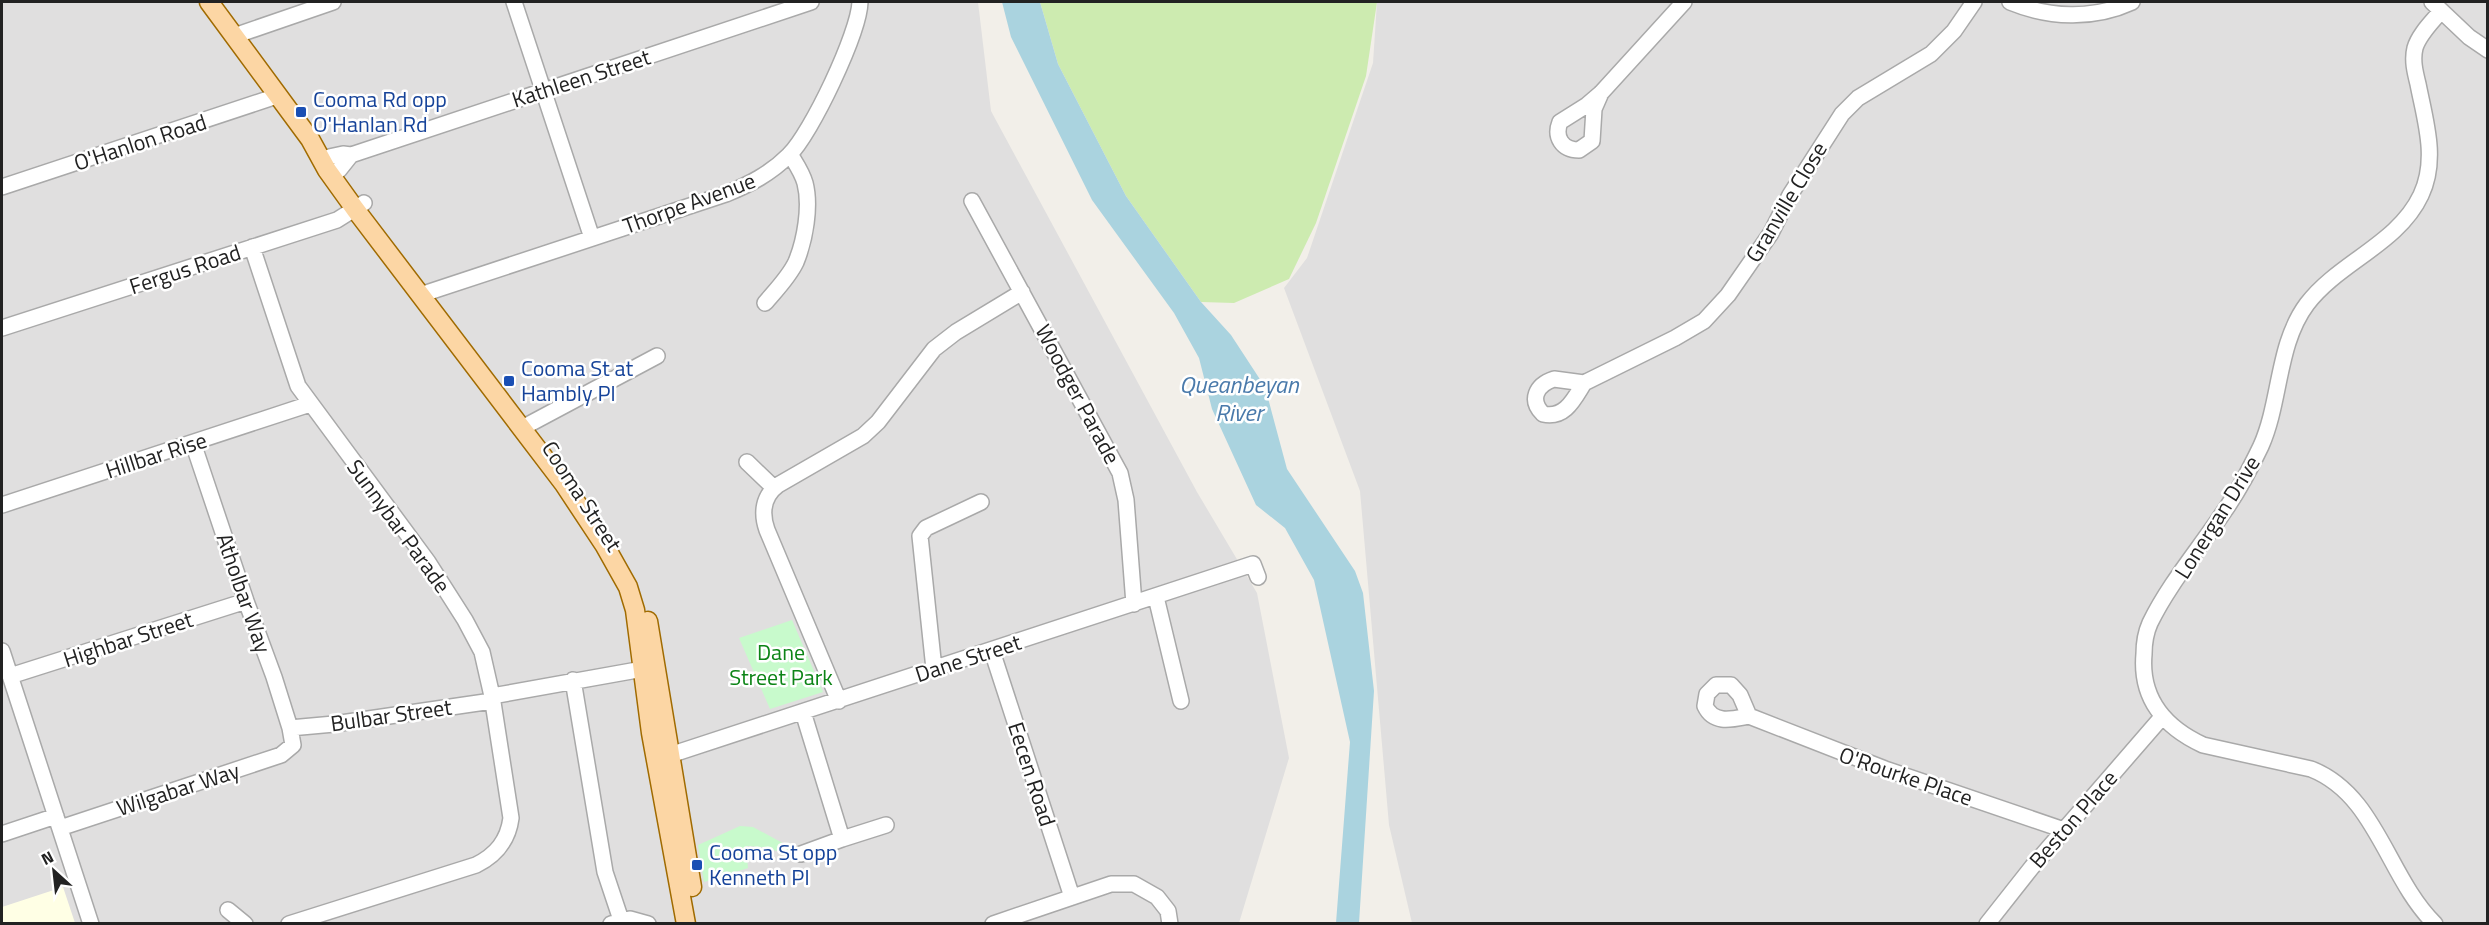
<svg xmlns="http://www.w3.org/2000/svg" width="2489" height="925" font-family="'Titillium Web',sans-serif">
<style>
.residential{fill:#e0dfdf}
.education{fill:#ffffe5}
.grass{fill:#cdebb0}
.park{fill:#c8facc}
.water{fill:#aad3df}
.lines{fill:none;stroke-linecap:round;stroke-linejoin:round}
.minor-casing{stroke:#a9a9a9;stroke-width:18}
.major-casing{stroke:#a06b00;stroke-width:21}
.minor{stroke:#fff;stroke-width:15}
.major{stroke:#fcd6a4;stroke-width:18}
.transit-dot{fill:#1a4fb4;stroke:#fff;stroke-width:2}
.labels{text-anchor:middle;stroke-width:5;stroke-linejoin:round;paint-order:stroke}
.street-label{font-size:22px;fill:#222;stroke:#fff}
.transit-label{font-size:22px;fill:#164399;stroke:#fff;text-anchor:start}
.park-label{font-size:22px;fill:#0c8416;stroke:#fff}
.water-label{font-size:24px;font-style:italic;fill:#4a7aab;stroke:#fff}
</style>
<rect width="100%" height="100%" fill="#f2efe9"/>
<path class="residential" d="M2,2h976l13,109 206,381 60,101 32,165 -50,165 -1237,1z
M1377,2h1110v921h-1075l-23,-98 -29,-334 -76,-203 23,-30 66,-195z"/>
<path class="education" d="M63,887l12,36h-73v-16z"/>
<path class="grass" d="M1040,2h337l-11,74 -50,147 -27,56 -55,24 -33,-1 -75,-106 -68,-132z"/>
<path class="park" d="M792,620l31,72 -53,17 -31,-71z
M740,826l13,1 37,20 -4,6 -26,-6 -14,-1 2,22 -44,14 -6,-37z"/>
<path class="water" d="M1002,2h38l18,62 68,132 75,106 30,33 34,52 22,82 68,102 8,22 11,98 -15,232h-23l14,-181 -36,-162 -29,-52 -29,-23 -44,-96 -13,-51 -25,-45 -82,-113 -81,-163z"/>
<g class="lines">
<g class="minor-casing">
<path id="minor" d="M514,2l78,236
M2010,2c39,16 83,18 122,0
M2432,2l37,35 19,13
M234,36l99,-34
M1601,93l-7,16 -2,32 -13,9c-17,0 -25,-13 -19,-28l27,-17 14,-12 83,-91
M329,157l14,-3 8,1 460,-153
M339,170l12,-15
M2,187l275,-91
M972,201l148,272 6,27 8,104
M252,247l46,139 130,176 37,58 17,32 10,44 19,122c-3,23 -15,37 -35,47l-187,59
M420,295l306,-101c24,-10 44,-20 63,-39 22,-21 70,-122 71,-153
M765,303c11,-13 24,-26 31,-41 9,-22 15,-56 9,-79 -3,-11 -9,-19 -15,-29
M2,328l335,-108 27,-17
M1554,379l30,4c-10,16 -19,36 -41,31 -14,-14 -7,-29 11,-35z
M1584,383l91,-45 29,-17 24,-26 43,-62 19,-38 52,-81 16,-16 73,-44 23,-23 20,-29
M522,428l135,-72
M747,462l27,26
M2,505l308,-101
M1156,597l25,104
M2,651l89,273
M992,651l80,246
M934,669l-14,-133 6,-8 55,-26
M10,676l236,-75
M573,680l32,192 16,48
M492,696l162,-29
M839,701l-72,-171c-6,-17 -4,-34 11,-45l85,-49 15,-14 56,-73 22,-17 66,-40
M803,712l39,127 44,-14
M1749,716l-9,-21 -9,-10h-15l-9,9 -2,12c9,19 28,13 44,10l136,53 179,61
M290,728l44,-4 158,-23
M670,755l583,-191 5,13
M60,828l221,-73 12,-10 -3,-17 -16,-51 -28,-76 -53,-158
M2,834l54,-18
M801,854l41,-15
M228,910l17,14
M611,924l19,-5 18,5
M993,924l118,-40h23l23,13 11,14 2,13
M1987,924l45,-57 130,-150
M2435,924c-48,-47 -58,-129 -124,-155l-108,-24c-39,-18 -63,-47 -59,-91 0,-11 2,-22 6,-31 19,-39 49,-74 73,-110 15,-21 27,-44 38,-67 20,-45 16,-102 46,-142 32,-42 91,-60 114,-109 17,-36 4,-75 -3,-111 -3,-12 -6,-24 -3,-36 4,-14 18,-27 26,-37"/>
</g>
<g class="major-casing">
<path id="major" d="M209,2l101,137 17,31 28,39 209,275 41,62 23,41 7,23 16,123 35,191
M648,621l44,266"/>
</g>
<use href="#minor" class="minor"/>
<use href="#major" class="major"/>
</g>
<g class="transit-dot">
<rect x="295" y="106" width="12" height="12" rx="3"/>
<rect x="503" y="375" width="12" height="12" rx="3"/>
<rect x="691" y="859" width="12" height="12" rx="3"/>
</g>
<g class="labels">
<g class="street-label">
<text transform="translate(581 78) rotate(-18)" y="8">Kathleen Street</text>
<text transform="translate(140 142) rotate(-18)" y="8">O'Hanlon Road</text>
<text transform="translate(1786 202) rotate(-59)" y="8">Granville Close</text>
<text transform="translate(689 203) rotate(-20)" y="8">Thorpe Avenue</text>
<text transform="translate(185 269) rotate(-18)" y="8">Fergus Road</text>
<text transform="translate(1078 394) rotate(62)" y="8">Woodger Parade</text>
<text transform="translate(156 455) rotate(-18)" y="8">Hillbar Rise</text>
<text transform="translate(582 496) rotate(57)" y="8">Cooma Street</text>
<text transform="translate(2217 517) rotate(-58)" y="8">Lonergan Drive</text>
<text transform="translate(399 526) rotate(54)" y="8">Sunnybar Parade</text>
<text transform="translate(244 593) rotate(71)" y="8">Atholbar Way</text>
<text transform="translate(128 639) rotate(-18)" y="8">Highbar Street</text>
<text transform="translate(968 658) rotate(-18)" y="8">Dane Street</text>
<text transform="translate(391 715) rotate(-8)" y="8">Bulbar Street</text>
<text transform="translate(1032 774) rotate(72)" y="8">Eecen Road</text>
<text transform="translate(1906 776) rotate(19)" y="8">O'Rourke Place</text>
<text transform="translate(178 789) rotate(-18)" y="8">Wilgabar Way</text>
<text transform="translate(2073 819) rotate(-49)" y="8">Beston Place</text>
</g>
<g class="transit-label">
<text x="313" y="107">Cooma Rd opp<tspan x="313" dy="25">O'Hanlan Rd</tspan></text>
<text x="521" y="376">Cooma St at<tspan x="521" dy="25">Hambly Pl</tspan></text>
<text x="709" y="860">Cooma St opp<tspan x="709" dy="25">Kenneth Pl</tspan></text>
</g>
<g class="park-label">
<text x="781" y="660">Dane<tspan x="781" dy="25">Street Park</tspan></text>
</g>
<g class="water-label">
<text x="1239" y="393">Queanbeyan<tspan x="1239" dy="28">River</tspan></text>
</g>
</g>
<rect width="2489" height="925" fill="none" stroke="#222222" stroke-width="6"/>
<g transform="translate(54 871) rotate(333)" stroke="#ffffff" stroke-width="4.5" paint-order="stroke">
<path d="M0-4.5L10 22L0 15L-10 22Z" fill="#222222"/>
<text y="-9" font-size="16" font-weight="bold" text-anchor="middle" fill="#222222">N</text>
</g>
</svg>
